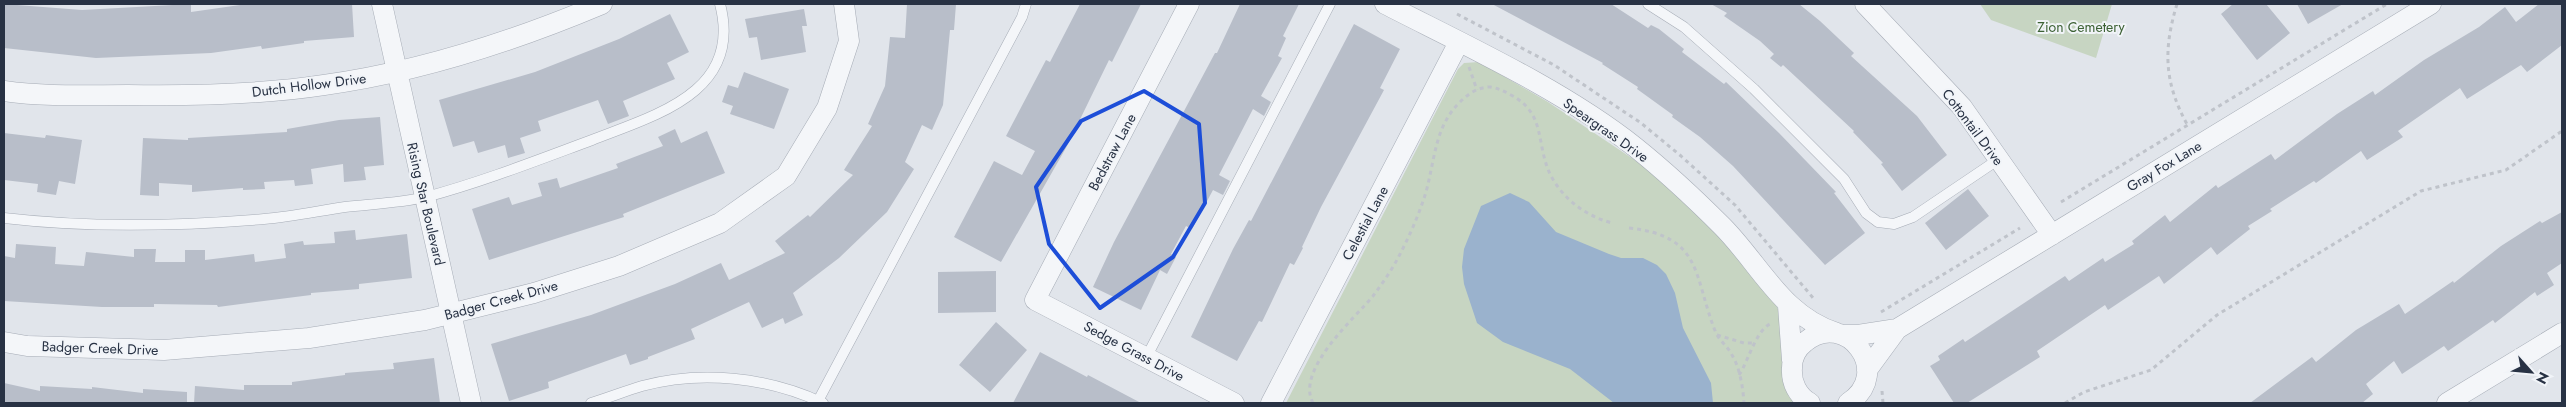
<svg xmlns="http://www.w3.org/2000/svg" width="2566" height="407" font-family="Jost,sans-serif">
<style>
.green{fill:#c7d5c2}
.water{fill:#9ab2cd}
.building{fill:#b8bec9}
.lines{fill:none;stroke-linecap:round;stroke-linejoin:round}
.service-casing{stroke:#a6acb6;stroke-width:11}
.minor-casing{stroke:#a6acb6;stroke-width:21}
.path{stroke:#bfc3ca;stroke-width:3;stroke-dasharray:4 4;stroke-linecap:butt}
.service{stroke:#f4f6f9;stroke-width:10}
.minor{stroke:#f4f6f9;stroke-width:20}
.marked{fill:none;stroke:#1d4ed8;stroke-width:4;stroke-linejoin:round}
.labels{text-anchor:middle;stroke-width:4;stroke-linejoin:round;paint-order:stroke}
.park-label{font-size:14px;fill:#3c6134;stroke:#f1f4f8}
.street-label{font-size:14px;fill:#283244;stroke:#f1f4f8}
</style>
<rect width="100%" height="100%" fill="#e1e5eb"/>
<path class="green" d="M1980,4h132l-16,54 -105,-38z
M1479,62l69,40 100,67 69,65 57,66 12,28 12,75h-512l172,-334 6,-6z"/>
<path class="water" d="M1510,193l19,9 27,30 53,22 12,4h22l14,7 9,9 9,19 8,35 28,55 2,20h-99l-44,-34 -67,-27 -26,-19 -13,-39 -2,-17 2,-18 17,-43z"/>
<path class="building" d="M4,4l78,6 109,-6v8l56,-8h105l2,33 -50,4v2l-42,6 -1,-3 -50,7 -115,5 -92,-10z
M907,4h49l-2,26h-4l-7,75 -11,25 -10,-5 -17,37 9,7 -27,43 -48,46 -46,35 10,22 -18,9 -2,-6 -21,10 -13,-26 -58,27 4,10 -47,18v2l-18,6 -4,-11 -78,28 1,6 -40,13 -18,-57 100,-29 84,-31 46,-21 8,17 56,-27 -10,-12 33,-26 2,2 43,-42 -9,-5 28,-44 -4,-2 17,-38 5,-49 15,1z
M1080,4h61l-29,58 -3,-2 -42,86 -66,116 -47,-25 40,-76 28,14 13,-24 -29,-15 40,-76 4,2z
M1240,4h59l-16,32 3,2 -8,18 4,2 -21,38 10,6 -7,14 -11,-7 -34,66 11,6 -7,14 -10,-5 -21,39 -6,-3 -15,28 5,3 -9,17 -7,-4 -19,40 -48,-23 21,-45 101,-189h2z
M1492,4h119l37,24 3,-3 8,4 25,20 -2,3 42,32 2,-2 53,51 57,59 -2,1 31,40 -40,32 -92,-99 -33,-29 -28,-20 1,-2 -36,-26 1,-2 -36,-23 1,-1z
M1711,4h88l21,17 34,32 -3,3 66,60 30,39 -45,36 -21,-27 2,-1 -30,-31 1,-1 -71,-66 -2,2 -11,-9 4,-4 -14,-13 -36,-25 3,-3z
M2233,4h33l24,29 -33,27 -36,-46z
M2297,4h46l-35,20z
M2539,4h23v41l-35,27 -6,-7 -54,34 -7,-11 -62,43 5,6 -36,23 -6,-9 -45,32 -2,-2 -44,28 2,2 -24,15 2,3 -33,26 -6,-8 -47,37 -5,-8 -51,34 -3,-5 -68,46 3,6 -73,46h-13l-24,-37 10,-6 -2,-4 25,-17 2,3 100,-66 4,5 34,-23 2,4 29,-18 -2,-3 33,-26 5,7 46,-37 2,3 53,-34 4,6 62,-46 36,-23 2,4 49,-35 55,-33 26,-20 11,15z
M804,9l3,17h-5l4,26 -45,8 -4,-23 -8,1 -4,-19z
M670,14l19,38 -22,11 8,16 -52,22 6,15 -21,8 -10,-24 -60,21 3,10 -21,7 5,15 -17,5 -3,-13 -27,8 -4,-12 -21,6 -14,-47 96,-28 84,-33z
M1354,24l46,25 -20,39 4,2 -63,117 -19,40 1,1 -9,17 -4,-2 -28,59 -3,-1 -22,40 -46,-24 42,-88 16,-29 2,1z
M744,72l45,17 -15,40 -44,-15 3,-8 -11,-4 6,-17 10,3z
M380,117l4,48 -20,2 2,13 -22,2 -1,-18 -32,5 2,15 -18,2 -1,-6 -30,2 1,7 -22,1v-2l-51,4v-7l-33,-2v13l-19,-1 3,-57 45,2v-2l99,-6v-3l52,-9z
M675,129l6,14 26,-12 18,42 -102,41 1,3 -135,43 -17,-51 37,-12 3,8 30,-9 -4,-13 19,-5 3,10 58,-20 -2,-4 47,-18 -5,-9z
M4,133l41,5 1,-3 36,5 -7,44 -16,-3 -3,14 -19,-3 1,-8 -34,-4z
M1968,189l21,27 -43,34 -21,-27z
M2562,212v51l-15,10 7,12 -17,11 -2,-4 -40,31 -2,-3 -45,31 -4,-5 -42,28 -8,-13 -28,23 7,10 -11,9h-112l62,-46 4,5 40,-32 43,-26 6,10 48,-33 1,2 47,-37 39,-25 2,2z
M355,230l1,10 51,-6 5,44 -53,6v5l-48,4v2l-93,12 -1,-2 -63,-1v3h-52l-98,-6v-45l11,2 1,-14 40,3 -1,17 29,2 2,-14 48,5v-8h22l-1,13h30v-12h20v10l49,-6 1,8 31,-4 -2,-14 19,-3 1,4 31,-2 -1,-11z
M996,271v41l-58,1v-41z
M996,322l31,28 -37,42 -31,-27z
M1040,352l47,25 1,-2 53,28h-128z
M434,358l6,45h-246l1,-17 49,4v-5h48v-3l53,-7v-2l49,-4 -1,-6z
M4,383l36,8v-5l52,3v-2l51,6v-4l44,3v11h-183z"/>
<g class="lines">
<g class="service-casing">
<path id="service" d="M1648,4l36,23 70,62 90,90 22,34 12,9 16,2 19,-7 86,-58
M4,218c85,10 175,8 260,1 27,-2 54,-8 81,-12 27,-3 55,-4 81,-10 56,-15 112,-37 166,-57 64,-25 151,-48 128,-136
M1146,358l184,-354
M818,401l204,-384 4,-13
M591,403c17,-5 34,-12 51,-17 59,-16 125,-9 181,17"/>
</g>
<g class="minor-casing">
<path id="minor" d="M382,4l89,399
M1189,4l-154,296 199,103
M1385,4c82,42 178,86 250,143 30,24 60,52 87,79 38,38 60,90 115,107
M1865,4l97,103 90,128
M4,91c41,6 83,4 124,4 65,1 131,0 196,-10 95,-13 190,-44 278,-81
M1788,306l4,54
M1843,335h15l39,-6 534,-325
M4,342l23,4 137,4 145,-12 116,-18 109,-27 85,-27 101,-43 66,-47 41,-68 22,-67 -5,-37
M1867,370l30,-41
M1271,403l188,-361
M1810,403c-12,-7 -19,-20 -18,-35 0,-10 5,-20 13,-26 41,-34 90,31 43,61
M2447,403l115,-70"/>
</g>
<path class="path" d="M2177,4c-14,46 -13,79 11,122
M1457,14l97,51 87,58 40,33 54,49 79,94
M1469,67l8,23
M2061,202l326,-198
M1629,228c75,8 64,49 87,105 4,8 12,14 16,22 8,13 11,33 12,48
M1881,312l139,-84
M1717,335l27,8h11
M1739,375c10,-15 17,-46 33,-52
M1882,391l1,12
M1313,403c-18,-33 42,-85 60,-107 9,-12 18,-25 25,-38 11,-21 21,-43 28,-66 9,-33 9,-66 34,-90 8,-8 18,-15 30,-15 8,1 14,4 21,8 36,19 24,49 40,81 13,24 35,40 61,47
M2065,403l19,-11 67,-22 66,-55 204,-124 85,-21 56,-39"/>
<use href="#service" class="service"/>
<use href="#minor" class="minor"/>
</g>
<path class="marked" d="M1144,91l55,33 6,79 -32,54 -73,51 -51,-64 -13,-57 45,-66z"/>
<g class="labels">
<g class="park-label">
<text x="2081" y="32">Zion Cemetery</text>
</g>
<g class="street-label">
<text transform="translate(309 85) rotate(-7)" y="5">Dutch Hollow Drive</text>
<text transform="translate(1973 127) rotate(53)" y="5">Cottontail Drive</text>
<text transform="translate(1606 130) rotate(35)" y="5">Speargrass Drive</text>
<text transform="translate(1112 152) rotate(-62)" y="5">Bedstraw Lane</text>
<text transform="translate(2164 166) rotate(-31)" y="5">Gray Fox Lane</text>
<text transform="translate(426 204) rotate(77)" y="5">Rising Star Boulevard</text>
<text transform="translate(1365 223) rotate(-62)" y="5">Celestial Lane</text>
<text transform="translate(501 300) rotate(-15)" y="5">Badger Creek Drive</text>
<text transform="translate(100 348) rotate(2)" y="5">Badger Creek Drive</text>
<text transform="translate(1134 351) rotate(28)" y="5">Sedge Grass Drive</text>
</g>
</g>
<rect width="2566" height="407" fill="none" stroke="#283244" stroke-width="10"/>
<g transform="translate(2531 372) rotate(117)" stroke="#f1f4f8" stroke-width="4" paint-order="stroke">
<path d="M0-4L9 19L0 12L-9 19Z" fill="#283244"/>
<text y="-8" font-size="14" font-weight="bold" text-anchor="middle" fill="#283244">N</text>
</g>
</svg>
